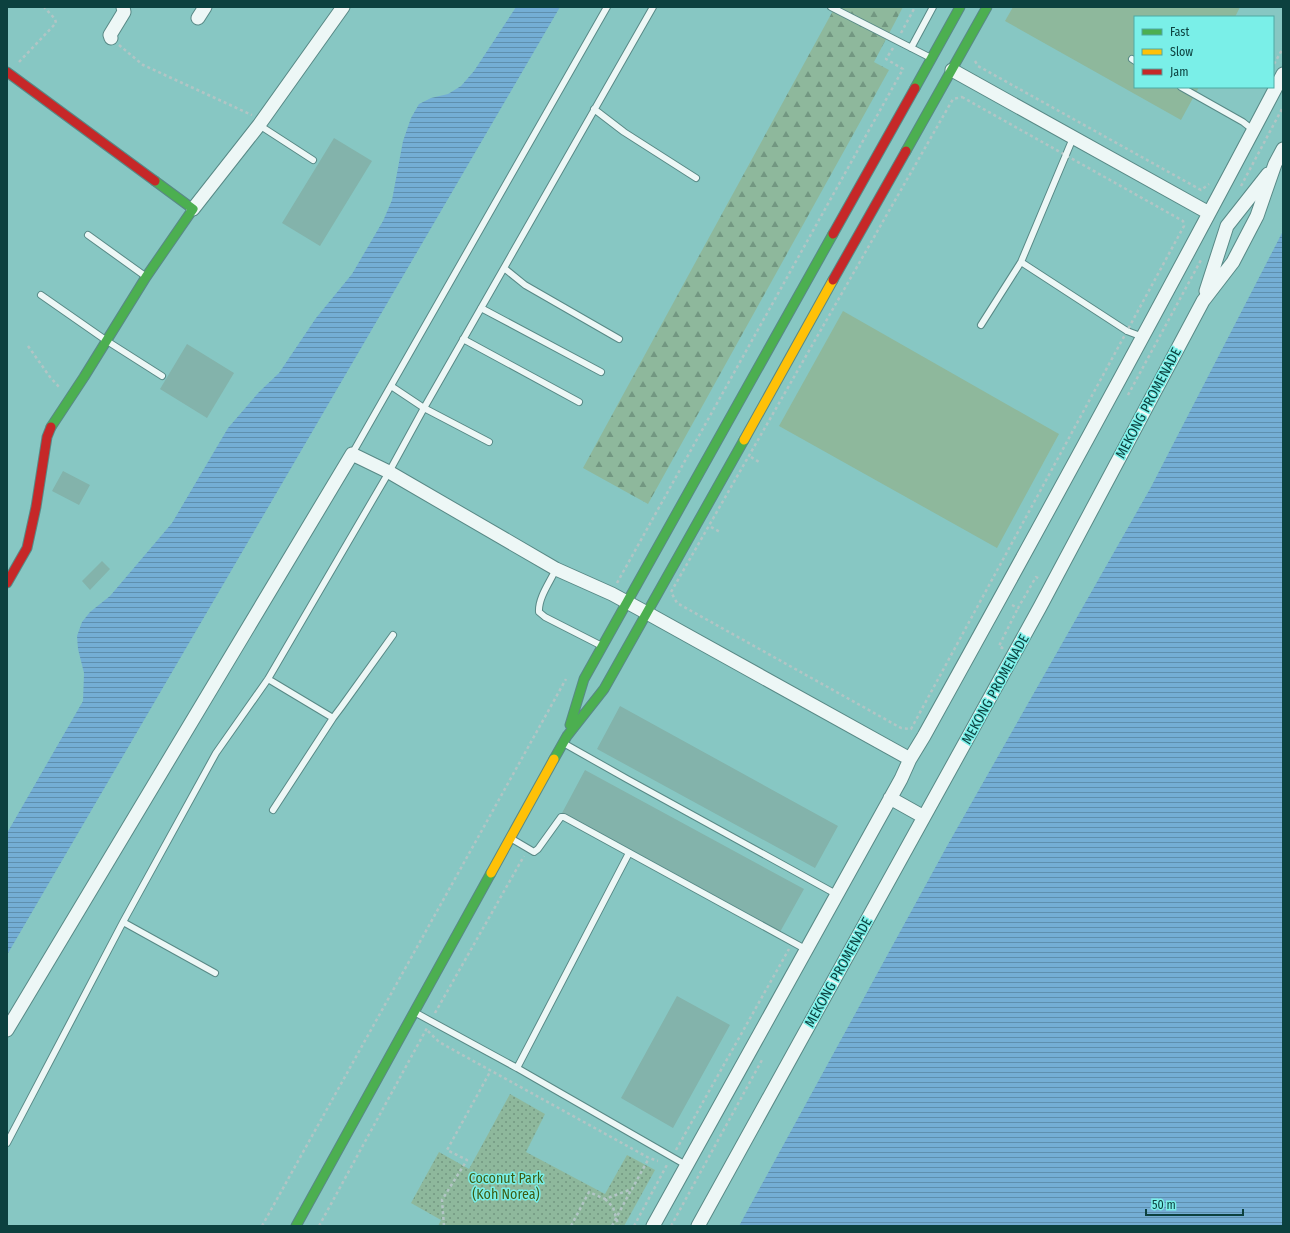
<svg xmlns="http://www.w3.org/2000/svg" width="1290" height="1233" font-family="'Fira Sans Condensed',sans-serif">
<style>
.green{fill:#8eb89c}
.forest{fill:url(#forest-firs)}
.park{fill:url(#park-dots)}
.water{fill:url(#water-rules)}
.building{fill:#83b3ab}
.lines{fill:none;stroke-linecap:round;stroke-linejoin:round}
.lane-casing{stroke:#588986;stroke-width:8}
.street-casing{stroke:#588986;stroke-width:15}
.fast-casing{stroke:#588986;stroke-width:11}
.slow-casing{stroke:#588986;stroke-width:11}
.jam-casing{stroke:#588986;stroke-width:11}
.path{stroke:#b2c5c5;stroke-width:2.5;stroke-dasharray:3 3;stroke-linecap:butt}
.lane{stroke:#edf7f6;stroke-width:6}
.street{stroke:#edf7f6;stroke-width:13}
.fast{stroke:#4caf50;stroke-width:9}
.slow{stroke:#ffc107;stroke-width:9}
.jam{stroke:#c62828;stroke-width:9}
.labels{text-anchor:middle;stroke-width:3;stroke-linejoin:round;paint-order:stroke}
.street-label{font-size:14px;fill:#0c413f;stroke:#7aefe8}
.park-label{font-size:14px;fill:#3e5c12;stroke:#7aefe8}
</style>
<defs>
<pattern id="forest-firs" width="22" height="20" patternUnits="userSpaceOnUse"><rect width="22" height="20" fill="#8eb89c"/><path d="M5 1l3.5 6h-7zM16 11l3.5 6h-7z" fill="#729781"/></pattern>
<pattern id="park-dots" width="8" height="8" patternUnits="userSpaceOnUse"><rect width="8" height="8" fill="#8eb89c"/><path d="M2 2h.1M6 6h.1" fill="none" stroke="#729781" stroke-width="1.8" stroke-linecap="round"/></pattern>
<pattern id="water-rules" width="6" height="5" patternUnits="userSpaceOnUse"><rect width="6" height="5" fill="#74aed5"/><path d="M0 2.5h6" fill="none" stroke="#5e8fae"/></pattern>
</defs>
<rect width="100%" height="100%" fill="#87c7c3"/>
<path class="green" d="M1013,7h227l-5,10h-100v70h64l-18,33 -176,-99z
M843,311l216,123 -62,114 -218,-122z"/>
<path class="forest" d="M835,7h68l-29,55 15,8 -241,434 -65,-36z"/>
<path class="park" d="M510,1094l35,20 -19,38 79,42 22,-39 28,15 -31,56h-186l3,-6 -30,-17 28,-51 30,17z"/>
<path class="water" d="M516,7h44l-553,948v-122l76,-132 1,-28 -6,-24 -1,-13 5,-14 8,-10 20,-16 62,-73 56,-95 31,-36 20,-19 37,-55 36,-44 31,-53 9,-21 11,-59 8,-23 8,-14 12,-6 17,-4 13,-8 13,-15z
M1283,231v995h-544l208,-380 204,-359z"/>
<path class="building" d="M334,138l38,23 -52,85 -38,-23z
M187,344l47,29 -27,45 -47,-29z
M63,471l27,14 -11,20 -27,-14z
M102,561l8,8 -20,21 -8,-9z
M620,706l218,120 -23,42 -218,-119z
M585,770l219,119 -24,43 -218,-119z
M677,996l53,29 -57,103 -52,-30z"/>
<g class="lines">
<g class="lane-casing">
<path id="lane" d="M831,7l98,50
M911,48l22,-41
M1132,59l3,2
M1181,87l62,35 10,8
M594,109l30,23 72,46
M259,125l54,35
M88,235l57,41
M1021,262l106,69 16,6
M504,268l21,17 94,54
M41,295l66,46 55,35
M481,308l120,64
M981,325l40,-63 52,-124
M463,339l116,63
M391,386l33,22 65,34
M352,454l255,-447
M556,569c-6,13 -18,29 -17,43l6,5 55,28
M268,679l65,39 9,-12 51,-71
M565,744l62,35 209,115
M273,810l60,-92
M512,839l22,13 4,-3 23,-32h3l243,133
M123,922l92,51
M416,1013l101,55 169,97
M517,1068l112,-215
M7,1143l116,-221 93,-169 52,-74 121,-207 35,-64 229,-401"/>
</g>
<g class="street-casing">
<path id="street" d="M198,18l7,-11
M111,38l-1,-3 14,-23 -1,-5
M952,70l257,143
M193,209l66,-84 84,-118
M1206,291l21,-65 41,-52
M890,798l34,19
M7,1030l345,-576 37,18 167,97 56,25 35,19 263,146
M653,1226l248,-447 9,-20 14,-23c122,-220 242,-440 359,-662
M698,1226l342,-619 163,-306 30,-39 24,-46 18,-52 8,-15"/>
</g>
<g class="fast-casing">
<path id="fast" d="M915,88l45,-81
M906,151l81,-144
M51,427l33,-50 62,-100 47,-68 -38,-28
M570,725l14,-46 249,-445
M554,759l13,-23 37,-47 140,-249
M296,1226l195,-353"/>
</g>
<g class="slow-casing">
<path id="slow" d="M744,440l89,-160
M491,873l63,-114"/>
</g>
<g class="jam-casing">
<path id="jam" d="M7,72l148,109
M833,234l82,-146
M833,280l73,-129
M7,583l20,-35 9,-41 11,-70 4,-10"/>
</g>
<path class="path" d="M901,33l14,-26
M119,45l24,20 109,50
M975,61l3,5 223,124 8,-6
M19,62l37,-39 -1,-4 -11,-12
M1274,64l9,-16
M962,97l221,124 1,5 -273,503 -10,-1 -224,-125 -6,-11 282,-493z
M1241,186l42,-79
M28,346l22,31 9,10
M1128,395l73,-135
M751,457l8,5
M711,527l9,5
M617,583l286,-514 -17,-10 7,-11
M1012,605l6,3 18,-31 4,2v1
M1003,647l-1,1 -3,-2 19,-38
M435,1013l89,-157
M428,1031l11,11 210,116 9,3
M676,1150l113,-201
M605,1199l8,8 3,11 3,8
M262,1226l304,-547
M319,1226l108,-198
M444,1226l-2,-26 25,-40 -20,-10 43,-78
M571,1226l18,-34 16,7 27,-10 17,-31
M612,1226l19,-36
M634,1226l34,-63
M671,1226l91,-166"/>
<use href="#lane" class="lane"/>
<use href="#street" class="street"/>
<use href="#fast" class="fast"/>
<use href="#slow" class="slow"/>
<use href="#jam" class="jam"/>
</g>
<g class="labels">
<g class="street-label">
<text transform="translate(1148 403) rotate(-62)" y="5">MEKONG PROMENADE</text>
<text transform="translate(995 689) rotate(-61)" y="5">MEKONG PROMENADE</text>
<text transform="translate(838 972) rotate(-61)" y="5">MEKONG PROMENADE</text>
</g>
<g class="park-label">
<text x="506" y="1183">Coconut Park<tspan x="506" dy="16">(Koh Norea)</tspan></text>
</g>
</g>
<rect width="1290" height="1233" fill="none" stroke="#0c413f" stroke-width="16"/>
<rect x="1134" y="16" width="140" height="72" fill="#7aefe8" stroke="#4ea9a4"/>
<rect x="1142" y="29" width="20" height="6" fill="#4caf50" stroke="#4ea9a4"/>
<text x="1170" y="36" font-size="12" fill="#0c413f">Fast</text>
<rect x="1142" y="49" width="20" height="6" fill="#ffc107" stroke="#4ea9a4"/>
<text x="1170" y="56" font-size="12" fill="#0c413f">Slow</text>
<rect x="1142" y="69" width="20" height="6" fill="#c62828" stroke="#4ea9a4"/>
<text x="1170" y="76" font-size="12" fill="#0c413f">Jam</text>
<path d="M1146 1209v6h97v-6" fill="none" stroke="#0c413f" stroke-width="2"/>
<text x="1152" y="1209" font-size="12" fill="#0c413f" stroke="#7aefe8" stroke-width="3" paint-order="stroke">50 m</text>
</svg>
